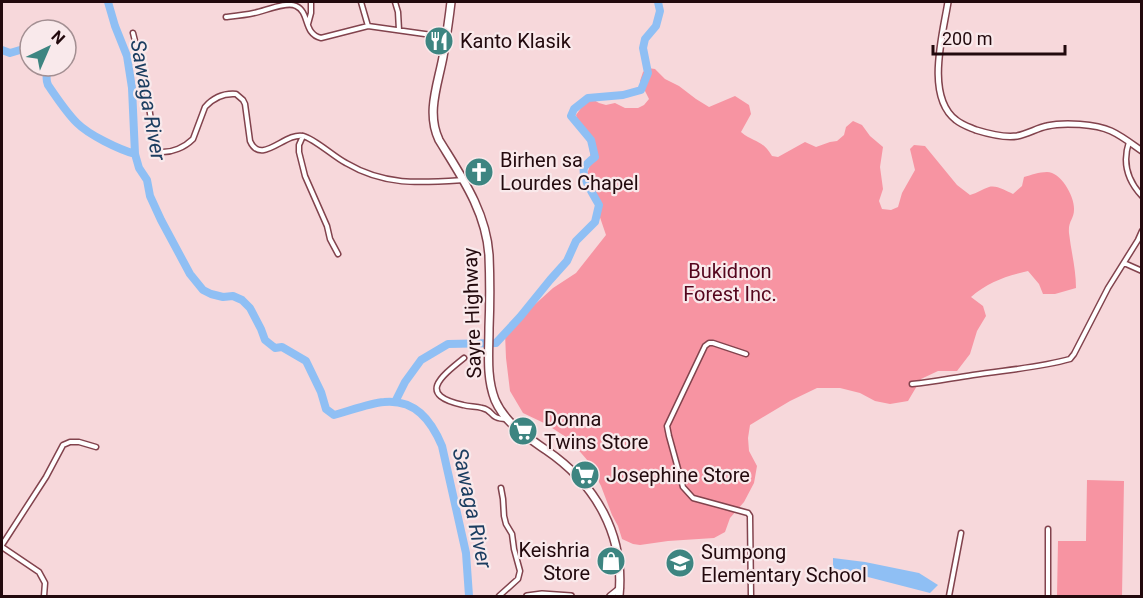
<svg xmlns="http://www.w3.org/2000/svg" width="1143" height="598" font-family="Roboto,sans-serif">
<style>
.green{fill:#f794a2}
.water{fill:#8fbff4}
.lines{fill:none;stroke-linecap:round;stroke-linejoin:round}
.river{stroke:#8fbff4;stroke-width:8}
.street-casing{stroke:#82434d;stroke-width:7}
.secondary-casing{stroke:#82434d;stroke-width:8}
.highway-casing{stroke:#82434d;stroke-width:10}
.street{stroke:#fff;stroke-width:4}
.secondary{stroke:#fff;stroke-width:5}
.highway{stroke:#fff;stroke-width:7}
.labels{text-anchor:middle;stroke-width:4.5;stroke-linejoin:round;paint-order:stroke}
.poi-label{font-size:20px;fill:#22090d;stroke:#f9e9eb;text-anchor:start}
.park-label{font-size:20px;fill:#54051d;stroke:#f9e9eb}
.street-label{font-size:20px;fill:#22090d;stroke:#f9e9eb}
.water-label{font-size:21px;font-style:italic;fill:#1b3d60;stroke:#f9e9eb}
</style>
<rect width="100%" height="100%" fill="#f7d8db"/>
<path class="green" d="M648,68l7,1 10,10 14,7 17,13 13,8 26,-11 14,9 2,9 -10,18c13,11 21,7 31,24l6,1 27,-15 11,5 14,-5 7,-1 7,-6 2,-8 7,-6 9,4 8,11 13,11 -3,20 3,22 -4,12 3,8 9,1 7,-3 4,-14 13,-23 -5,-21 4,-4 11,1 32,39 13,10c7,-2 13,-6 19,-8 8,-2 17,4 24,7l9,-8 2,-9c7,-2 15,-5 23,-5 14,0 28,25 27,38 0,9 -6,11 -5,23 2,18 7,36 7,55l-21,6h-12l-4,-10 -11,-13c-22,5 -40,11 -57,26l12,9 3,10 -9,15 -7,23 -13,17h-19l-17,8 -13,22 -18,3 -15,-3 -15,-8 -20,-5h-23l-27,13 -40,24 -2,13 1,13 8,15 -3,17 -10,19 -14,16 -5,14 -11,6 -46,3 -28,4 -7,-1 -11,-5 -4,-13 -6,-11 -11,-29 -13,-25 -19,-22 -23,-15 -23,-11 -13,-22 -4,-33 -1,-25 15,-15 33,-30 23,-15 30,-38 -15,-44 -4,-16 4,-14 -2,-17 -8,-14 -5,-15 8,-11 8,-5 7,4 7,2 9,-2 10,5h13l6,-3 5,-6 -9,-18 3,-9z
M1087,480l37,1 -2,115h-65l1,-55h28z"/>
<path class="water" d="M833,558l32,4 54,11 19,12 -8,8 -97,-25z"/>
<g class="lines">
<path class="river" d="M108,2l7,24 12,30 5,32 3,66 4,14 8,12 3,16 11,24 29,54 13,16 8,4 12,3 10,-1 9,4 8,8 11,21 4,11 10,8 7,-1 24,14 15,31 5,17 8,6c15,-4 36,-12 50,-13 31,-3 47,18 58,44l24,107 3,43
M2,50l8,3 20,-6
M51,66c-4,7 -6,11 -3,19 9,13 18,27 29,38 12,12 41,26 58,31
M395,402l10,-20 16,-22 27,-16 48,-1 24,-26 30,-37 17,-19 9,-20 19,-19 4,-17c-4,-8 -18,-28 -15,-37 2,-4 7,-8 11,-11l-4,-17 -20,-24 3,-7 14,-11 35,-3 18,-5 7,-17 -5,-25 2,-9 11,-13 4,-15 -2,-9"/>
<g class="street-casing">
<path id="street" d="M361,2l7,24 78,11
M395,2l3,10 1,18
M226,17c9,-1 19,-2 28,-4 11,-2 33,-12 42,-7 14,6 7,28 25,32l47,-12
M308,24l3,-11v-11
M133,33l12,48 10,65 5,6c12,1 25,-5 33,-13l12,-32c8,-9 18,-14 31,-13l7,6 2,4 5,37c11,25 35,-9 53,-5 12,3 31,21 43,27 39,23 74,20 117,17
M303,136l-4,9v7l6,24 22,50 3,13 8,15
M1129,142c-7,21 -2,38 13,54
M1124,263l18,8
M746,354l-33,-11h-4l-4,3 -38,80 2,10 14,51 10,11 55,15 2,3 1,80
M464,358c-25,20 -46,37 -1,47 7,2 13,1 19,3 12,2 7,11 24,11
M912,384c21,-2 40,-6 61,-9 32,-5 65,-7 97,-16l4,-5 34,-66 30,-48 4,-9
M2,545l44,-68 17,-32 7,-3h9l17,5
M2,547l37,25 6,11 -1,13
M499,596l19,-17 2,-8 -6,-22 -2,-15 -6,-10 -2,-8 -1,-17 -2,-11
M949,596l12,-63
M1048,596v-67"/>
</g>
<g class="secondary-casing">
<path id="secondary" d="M948,2c-5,32 -23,94 8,118 6,5 13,7 20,10 13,4 28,8 41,6 11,-2 20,-8 30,-10 17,-4 49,-2 64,5 11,5 21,13 31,20
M527,596l15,-2 29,2
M610,596l10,-8"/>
</g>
<g class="highway-casing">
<path id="highway" d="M451,2c-2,18 -5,37 -8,55 -5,27 -17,56 -4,83 22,36 47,71 50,115 1,24 1,49 0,73 0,24 -3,49 6,72 10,23 31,36 51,50 50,34 79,85 73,146"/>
</g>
<use href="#street" class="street"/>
<use href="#secondary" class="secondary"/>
<use href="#highway" class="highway"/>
</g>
<defs>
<g id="restaurant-disc" transform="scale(1.5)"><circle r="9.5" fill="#3d8581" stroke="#f9e9eb"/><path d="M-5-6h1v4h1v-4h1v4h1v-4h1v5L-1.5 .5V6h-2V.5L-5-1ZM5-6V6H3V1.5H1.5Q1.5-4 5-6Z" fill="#fff"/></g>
<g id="church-disc" transform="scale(1.5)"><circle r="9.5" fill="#3d8581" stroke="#f9e9eb"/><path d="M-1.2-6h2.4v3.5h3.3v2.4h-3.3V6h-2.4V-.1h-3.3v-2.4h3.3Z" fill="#fff"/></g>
<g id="supermarket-disc" transform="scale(1.5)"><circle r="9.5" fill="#3d8581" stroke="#f9e9eb"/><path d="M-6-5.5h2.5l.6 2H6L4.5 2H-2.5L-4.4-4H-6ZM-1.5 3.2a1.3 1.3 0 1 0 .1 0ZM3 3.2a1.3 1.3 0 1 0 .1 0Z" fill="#fff"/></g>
<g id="shop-disc" transform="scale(1.5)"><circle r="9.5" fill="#3d8581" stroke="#f9e9eb"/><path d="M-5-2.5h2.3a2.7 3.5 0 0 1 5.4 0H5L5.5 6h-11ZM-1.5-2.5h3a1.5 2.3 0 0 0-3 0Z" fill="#fff"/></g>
<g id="school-disc" transform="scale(1.5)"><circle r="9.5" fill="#3d8581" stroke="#f9e9eb"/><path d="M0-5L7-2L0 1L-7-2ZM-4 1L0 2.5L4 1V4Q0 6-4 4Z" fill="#fff"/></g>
</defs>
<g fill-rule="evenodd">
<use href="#restaurant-disc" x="439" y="41"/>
<use href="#church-disc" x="479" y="172"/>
<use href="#supermarket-disc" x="523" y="431"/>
<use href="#supermarket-disc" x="585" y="475"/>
<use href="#shop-disc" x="611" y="561"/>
<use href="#school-disc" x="680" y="563"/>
</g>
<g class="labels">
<g class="poi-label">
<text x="460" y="48">Kanto Klasik</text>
<text x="500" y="167">Birhen sa<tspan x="500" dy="23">Lourdes Chapel</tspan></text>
<text x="544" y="426">Donna<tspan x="544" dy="23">Twins Store</tspan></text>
<text x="606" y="482">Josephine Store</text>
<text x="590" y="557" text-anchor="end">Keishria<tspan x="590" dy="23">Store</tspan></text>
<text x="701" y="559">Sumpong<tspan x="701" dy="23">Elementary School</tspan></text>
</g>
<g class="park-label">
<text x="730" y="278">Bukidnon<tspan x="730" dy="23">Forest Inc.</tspan></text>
</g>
<g class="street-label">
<text transform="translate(472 313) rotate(-92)" y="7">Sayre Highway</text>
</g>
<g class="water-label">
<text transform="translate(148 100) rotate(80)" y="7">Sawaga River</text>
<text transform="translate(472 508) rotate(78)" y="7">Sawaga River</text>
</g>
</g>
<rect width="1143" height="598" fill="none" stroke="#22090d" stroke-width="6"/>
<g transform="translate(48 48) rotate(44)"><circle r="28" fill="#f9e9eb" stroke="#a38f92" stroke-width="1.5"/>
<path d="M0-4.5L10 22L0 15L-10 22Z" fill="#3d8581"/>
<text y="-9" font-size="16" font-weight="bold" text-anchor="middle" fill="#22090d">N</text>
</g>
<path d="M933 45v9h132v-9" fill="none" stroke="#22090d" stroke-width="3"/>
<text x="942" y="45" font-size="18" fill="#22090d" stroke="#f9e9eb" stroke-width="4.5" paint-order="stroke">200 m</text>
</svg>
